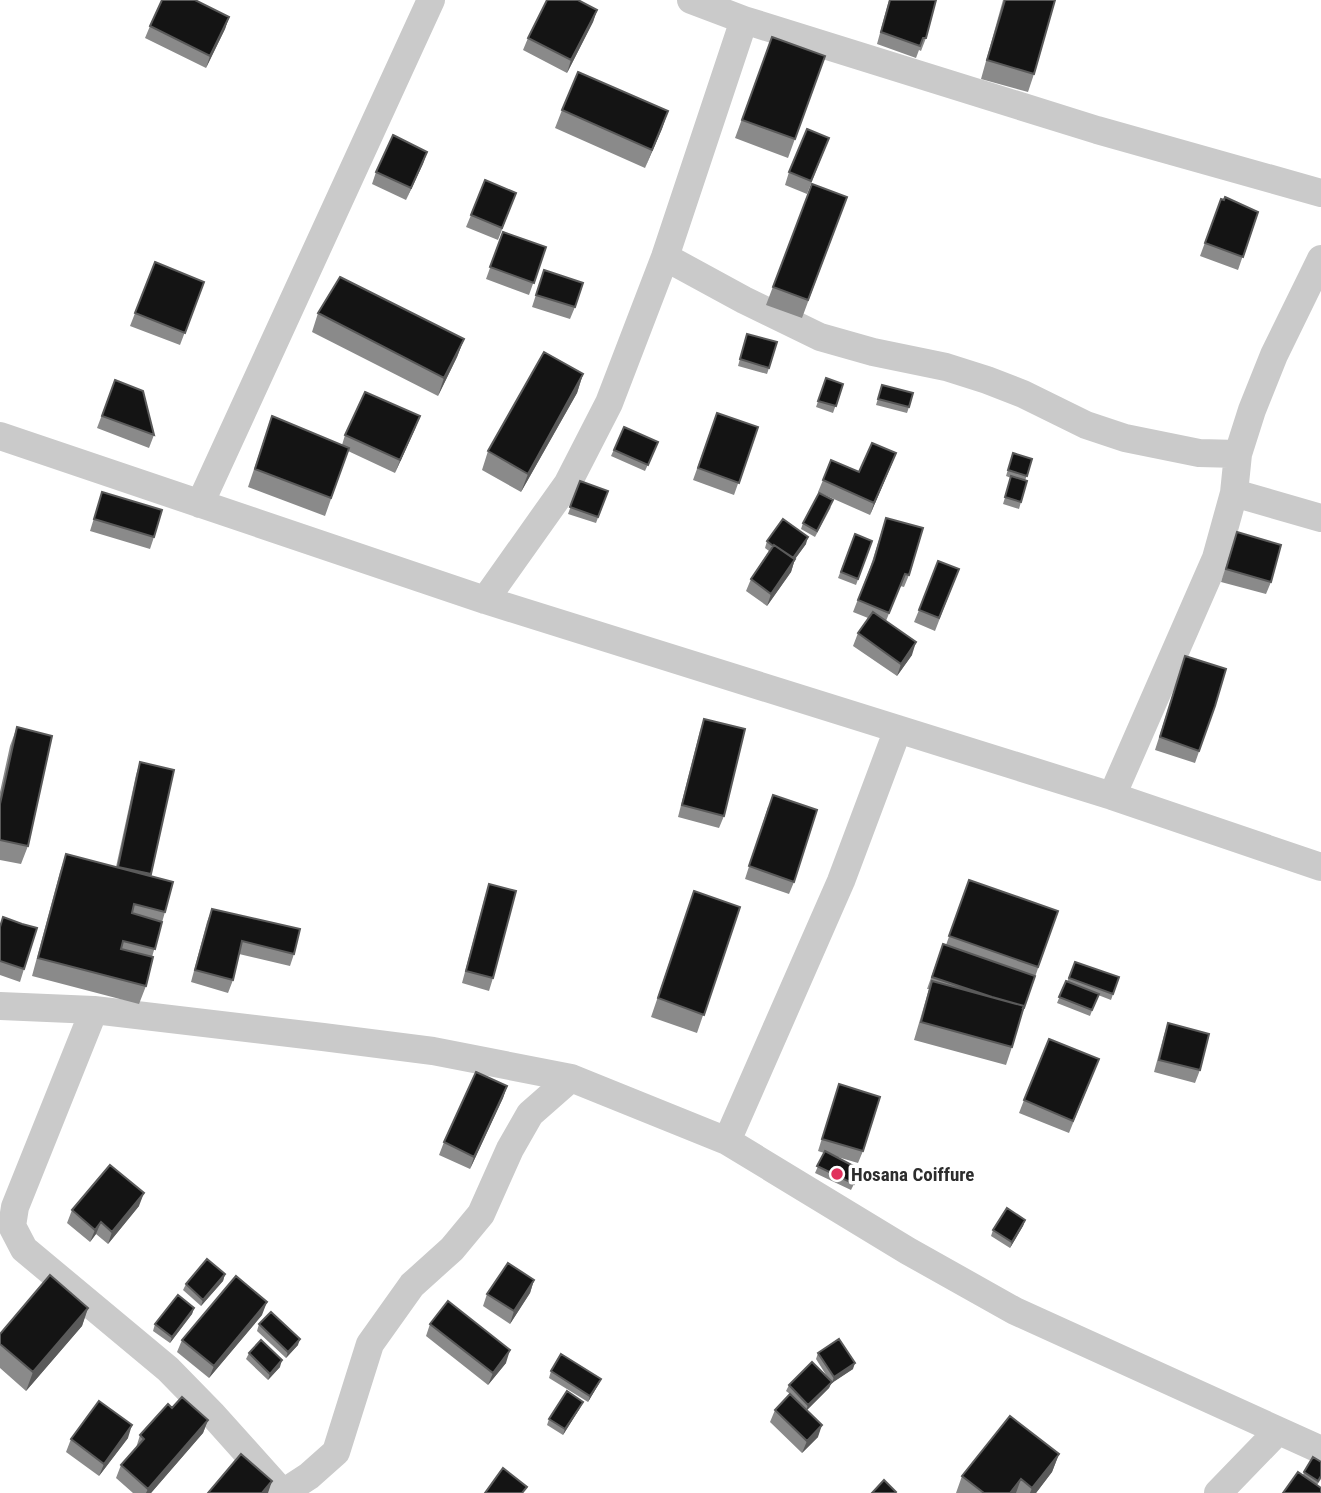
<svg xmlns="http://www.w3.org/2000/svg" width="1321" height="1493" font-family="'Roboto Condensed',sans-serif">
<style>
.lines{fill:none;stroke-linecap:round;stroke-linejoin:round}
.minor{stroke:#cacaca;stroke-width:28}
.wall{fill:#8a8a8a}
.shaded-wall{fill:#5a5a5a}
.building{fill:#141414;stroke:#5a5a5a;stroke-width:2}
.poi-dot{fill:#e1315d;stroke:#fff;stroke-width:2.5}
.labels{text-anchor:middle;stroke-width:7;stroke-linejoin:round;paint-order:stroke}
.poi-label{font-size:19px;font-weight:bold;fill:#2d2d2d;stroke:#fff;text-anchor:start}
</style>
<rect width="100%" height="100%" fill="#fff"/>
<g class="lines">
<path class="minor" d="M691,0l53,20 353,110 224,63
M665,257l79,43 76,37 53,15 73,15 41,13 36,14 63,31 39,13 74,15 39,1
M0,436l485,164 627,196 209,71
M1234,493l87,25
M200,504l231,-504
M485,600l83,-117 41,-80 56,-146 79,-237
M1112,796l104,-238 18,-65 4,-39 14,-44 22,-55 47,-96
M0,1006l94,4 229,27 110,14 138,27 156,63 181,110 107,60 306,139
M94,1010l-79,197 -3,19 12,23 144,120 45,46 70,78
M727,1141l114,-260 57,-152
M283,1493l26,-17 27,-24 34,-108 42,-59 40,-36 29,-35 29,-65 20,-35 41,-36
M1218,1493l60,-62"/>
</g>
<path class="wall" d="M889,0h47l-10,38 -5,13 -2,-1 -3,8 -39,-14z
M1003,0h52l-21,74 -6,18 -47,-13z
M597,10l-4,12 -26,51 -44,-23 5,-12z
M229,17l-4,12 -19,39 -61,-30 5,-12z
M772,37l53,19 -37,102 -53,-20z
M562,110l106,1 -23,57 -90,-40z
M829,138l-22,56 -22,-9 4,-13z
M427,152l-21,48 -34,-16 4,-12z
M812,184l35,13 -45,121 -36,-13z
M516,193l-18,47 -32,-13 5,-12z
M1221,199l37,13 -20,58 -38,-14z
M503,232l43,15 -17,48 -43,-16z
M155,262l49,20 -24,63 -50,-19z
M544,270l31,37 -5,12 -38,-12z
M318,313l146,26 -7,18 -19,39 -126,-64z
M745,340l24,28 -2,6 -29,-8z
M583,374l-6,19 -56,99 -39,-22 6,-19z
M826,378l17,6 -10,29 -17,-6z
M115,380l39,55 -5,13 -52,-20z
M882,385l27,22 -2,6 -31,-8z
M717,413l41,14 -24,68 -41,-15z
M272,416l70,29 3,-10 75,-19 -25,57 -47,-22 -23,65 -77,-29z
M624,427l34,15 -13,29 -34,-15z
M896,453l-26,62 -52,-23 5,-12 36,-8z
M1013,453l19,6 -7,22h2l-8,28 -16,-5 8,-26 -5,-2z
M580,481l28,10 -12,32 -28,-9z
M102,492l52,45 -4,12 -60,-18z
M831,507l-16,30 -14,-8 2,-6z
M886,518l23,57 -5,12 -4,-1 -14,35 26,34 -15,21 -44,-30 5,-13 10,-15 -15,-6 17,-44z
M1237,532l34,50 -5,12 -45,-12z
M855,534l17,7 -16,44 -18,-7z
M767,541l39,3 -11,15 -4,13 -24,34 -21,-15 5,-12 18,-28 -4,-3z
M959,569l-24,62 -21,-9 5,-12z
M1185,656l30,50 -20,57 -40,-13z
M704,719l20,97 -5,12 -41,-11 22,-86z
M17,727l11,119 -7,18 -21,-4v-68l10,-46z
M140,762l34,8 -24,106 15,36 -13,45 -6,29 -7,18 -107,-28 28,-104 6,-18 50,13 20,-92z
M768,807l26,75 -5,12 -44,-15z
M969,880l89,31 -38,109 -8,27 -6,18 -92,-25 15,-51h-2l16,-45 3,1z
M489,884l4,94 -4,13 -27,-8 23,-86z
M694,891l46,16 -43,126 -46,-16z
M212,909l82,45 -4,12 -51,-12 -6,26 -5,13 -37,-11 16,-60z
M0,925l24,44 -4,13 -20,-7z
M1075,962l44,15 -8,23 -13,-5 -8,21 -33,-13 9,-22 1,1z
M1168,1023l32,47 -5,13 -41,-11 10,-37z
M1099,1059l-30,74 -50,-20 5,-13z
M839,1084l24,67 -5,12 -24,-7 27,14 -10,20 -36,-17 9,-20 -6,-2z
M507,1086l-4,12 -33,71 -31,-14 5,-13z
M139,1206l-31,38 -12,-10 -6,8 -23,-19 5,-13z
M1025,1220l-2,6 -13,22 -19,-12 2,-6z
M225,1274l-2,7 -22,25 -18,-16 3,-6z
M534,1280l-4,13 -20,31 -27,-18 4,-12z
M88,1308l-6,18 -56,65 -26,-23v-34z
M194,1308l-2,6 -22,29 -17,-12 2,-7z
M262,1315l-53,63 -32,-26 5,-12z
M259,1324l39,21 -12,13 -29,-27z
M430,1324l76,39 -18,22 -62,-49z
M249,1353l31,14 -12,13 -22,-21z
M818,1353l35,16 -22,14 -2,5 -22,22 11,27 -16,16 -32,-31 5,-12 15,-16 -4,-3 3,-6 39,-7 -12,-19z
M551,1371l50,8 -3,6 -10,17 -39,-24z
M172,1408l36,12 -5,13 -52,60h-18l-17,-15 5,-13 15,-17 4,-13z
M580,1408l-17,27 -16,-10 2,-6z
M128,1438l-29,38 -33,-24 5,-13z
M1059,1454l-7,18 -16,21h-80l6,-17z
M1321,1462v17l-4,6 -14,-10 1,-3z"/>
<path class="shaded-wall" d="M597,10l-4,12 -26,51 4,-13z
M229,17l-4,12 -19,39 4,-12z
M668,111l-6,18 -17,39 7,-18z
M427,152l-4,12 -17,36 5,-12z
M464,339l-7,18 -19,39 6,-18z
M583,374l-6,19 -56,99 7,-18z
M420,416l-5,13 -20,44 5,-13z
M896,453l-5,13 -21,49 4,-12z
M808,537l-2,7 -16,22 2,-6z
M795,559l-4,13 -24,34 4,-12z
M916,642l-4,13 -15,21 4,-12z
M507,1086l-4,12 -33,71 4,-12z
M144,1193l-5,13 -31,38 4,-12z
M1025,1220l-2,6 -13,22 2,-6z
M101,1222l-5,12 -6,8 5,-12z
M225,1274l-2,7 -22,25 2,-6z
M534,1280l-4,13 -20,31 4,-13z
M267,1302l-5,13 -53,63 5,-12z
M88,1308l-6,18 -56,65 7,-19z
M194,1308l-2,6 -22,29 2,-6z
M300,1339l-2,6 -12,13 2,-6z
M510,1350l-4,13 -18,22 5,-12z
M282,1360l-2,7 -12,13 2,-6z
M855,1363l-2,6 -21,14 2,-6z
M601,1379l-3,6 -10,17 2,-6z
M832,1382l-3,6 -23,23 2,-6z
M583,1402l-3,6 -17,27 2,-6z
M208,1420l-5,13 -52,60h-5l2,-4z
M132,1425l-4,13 -29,38 5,-12z
M822,1425l-4,12 -16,16 5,-12z
M1059,1454l-7,18 -16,21h-6l2,-5z
M1021,1479l-5,14h-6z
M272,1481l-4,12h-6z"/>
<path class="building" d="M162,0h33l34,17 -19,39 -60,-30z
M547,0h31l19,10 -26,50 -43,-22z
M890,0h46l-10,38h-3l-3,8 -39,-14z
M1005,0h50l-21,74 -47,-14z
M772,37l53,19 -30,83 -53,-19z
M578,72l90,39 -16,39 -90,-40z
M807,129l22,9 -18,43 -22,-9z
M393,135l34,17 -16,36 -35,-16z
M485,180l31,13 -14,35 -31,-13z
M812,184l35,13 -39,103 -35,-13z
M1225,197l33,15 -15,45 -38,-14 16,-44 3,1z
M503,232l43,15 -12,36 -44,-16z
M155,262l49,20 -19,51 -50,-20z
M544,270l39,13 -8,24 -39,-12z
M340,277l124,62 -20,39 -126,-65z
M747,334l30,8 -8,26 -29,-9z
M544,352l39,22 -55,100 -40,-23z
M826,378l17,6 -7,22 -18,-5z
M115,380l28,11 11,44 -52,-19z
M882,385l31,8 -4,14 -31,-8z
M365,392l55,24 -20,44 -55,-25z
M717,413l41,14 -19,56 -41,-15z
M272,416l77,32 -18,50 -76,-29z
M624,427l34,15 -10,23 -34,-15z
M872,443l24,10 -22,50 -51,-23 8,-20 28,12z
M1013,453l19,6 -5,17 -19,-6z
M1011,476l16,5 -6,21 -16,-5z
M580,481l28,10 -10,26 -28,-10z
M102,492l60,18 -8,27 -60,-18z
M819,493l14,7 -16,31 -14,-8z
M886,518l37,10 -14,47 -4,-1 -16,39 -31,-13 16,-40z
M783,519l25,18 -15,21 -19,-13 -1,1 -6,-5z
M1237,532l44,13 -10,37 -45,-13z
M855,534l17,7 -14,38 -17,-7z
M774,545l21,14 -24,35 -20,-15z
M938,561l21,8 -20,49 -20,-8z
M873,612l43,30 -15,22 -43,-31z
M1185,656l41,13 -11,37 -16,45 -39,-14z
M704,719l41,10 -21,87 -42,-11z
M17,727l35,9 -24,110 -28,-6v-36z
M140,762l34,8 -23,104 -33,-7z
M773,795l44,15 -23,72 -45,-16z
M66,854l107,28 -8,30 -31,-8 -2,9 30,9 -7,27 -32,-8 -2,8 32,8 -7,29 -108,-28z
M969,880l89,31 -20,56 -89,-31z
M489,884l27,7 -23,87 -27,-7z
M694,891l46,16 -36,108 -46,-17z
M212,909l88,20 -6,25 -52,-13 -9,39 -38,-10z
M3,917l19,7 15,4 -13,41 -24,-8v-34z
M943,944l92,32 -11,32h-1l1,-2 -32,-9 -60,-20z
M1075,962l44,15 -6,17 -44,-16z
M932,981l92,25 -12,41 -91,-25z
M1066,981l33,13 -7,16 -33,-13z
M1168,1023l41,11 -9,36 -41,-10z
M1049,1039l50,20 -26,62 -49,-21z
M476,1072l31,14 -33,71 -30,-15z
M839,1084l41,13 -17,54 -41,-12z
M825,1151l36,19 -7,14 -37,-18z
M110,1165l34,28 -32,39 -11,-10 -6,8 -23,-20z
M1007,1208l18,12 -13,22 -19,-12z
M207,1259l18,15 -22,26 -17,-16z
M508,1263l26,17 -20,31 -27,-17z
M50,1275l38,33 -55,64 -33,-28v-10z
M236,1276l31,26 -53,64 -32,-26z
M178,1295l16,13 -22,29 -17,-13z
M448,1301l62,49 -17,23 -63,-49z
M271,1312l29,27 -12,13 -29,-28z
M839,1339l16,24 -21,14 -16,-24z
M261,1340l21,20 -12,14 -21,-21z
M561,1354l40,25 -11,17 -39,-25z
M812,1362l20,20 -24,23 -19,-20z
M567,1391l16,11 -18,27 -16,-10z
M790,1394l32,31 -15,16 -32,-31z
M182,1397l26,23 -60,69 -27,-24 23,-26 -4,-4 28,-31 4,4z
M99,1401l33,24 -28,39 -33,-25z
M1010,1416l49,38 -27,34 -11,-9 -11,14h-26l-22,-17z
M241,1454l31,27 -10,12h-54z
M1313,1457l8,5v14l-3,5 -14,-9z
M503,1468l24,19 -5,6h-37z
M1298,1472l23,16v5h-38z
M884,1480l12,12 -1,1h-23z"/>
<circle class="poi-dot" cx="837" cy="1174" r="7"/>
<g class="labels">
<g class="poi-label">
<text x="851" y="1181">Hosana Coiffure</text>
</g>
</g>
</svg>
